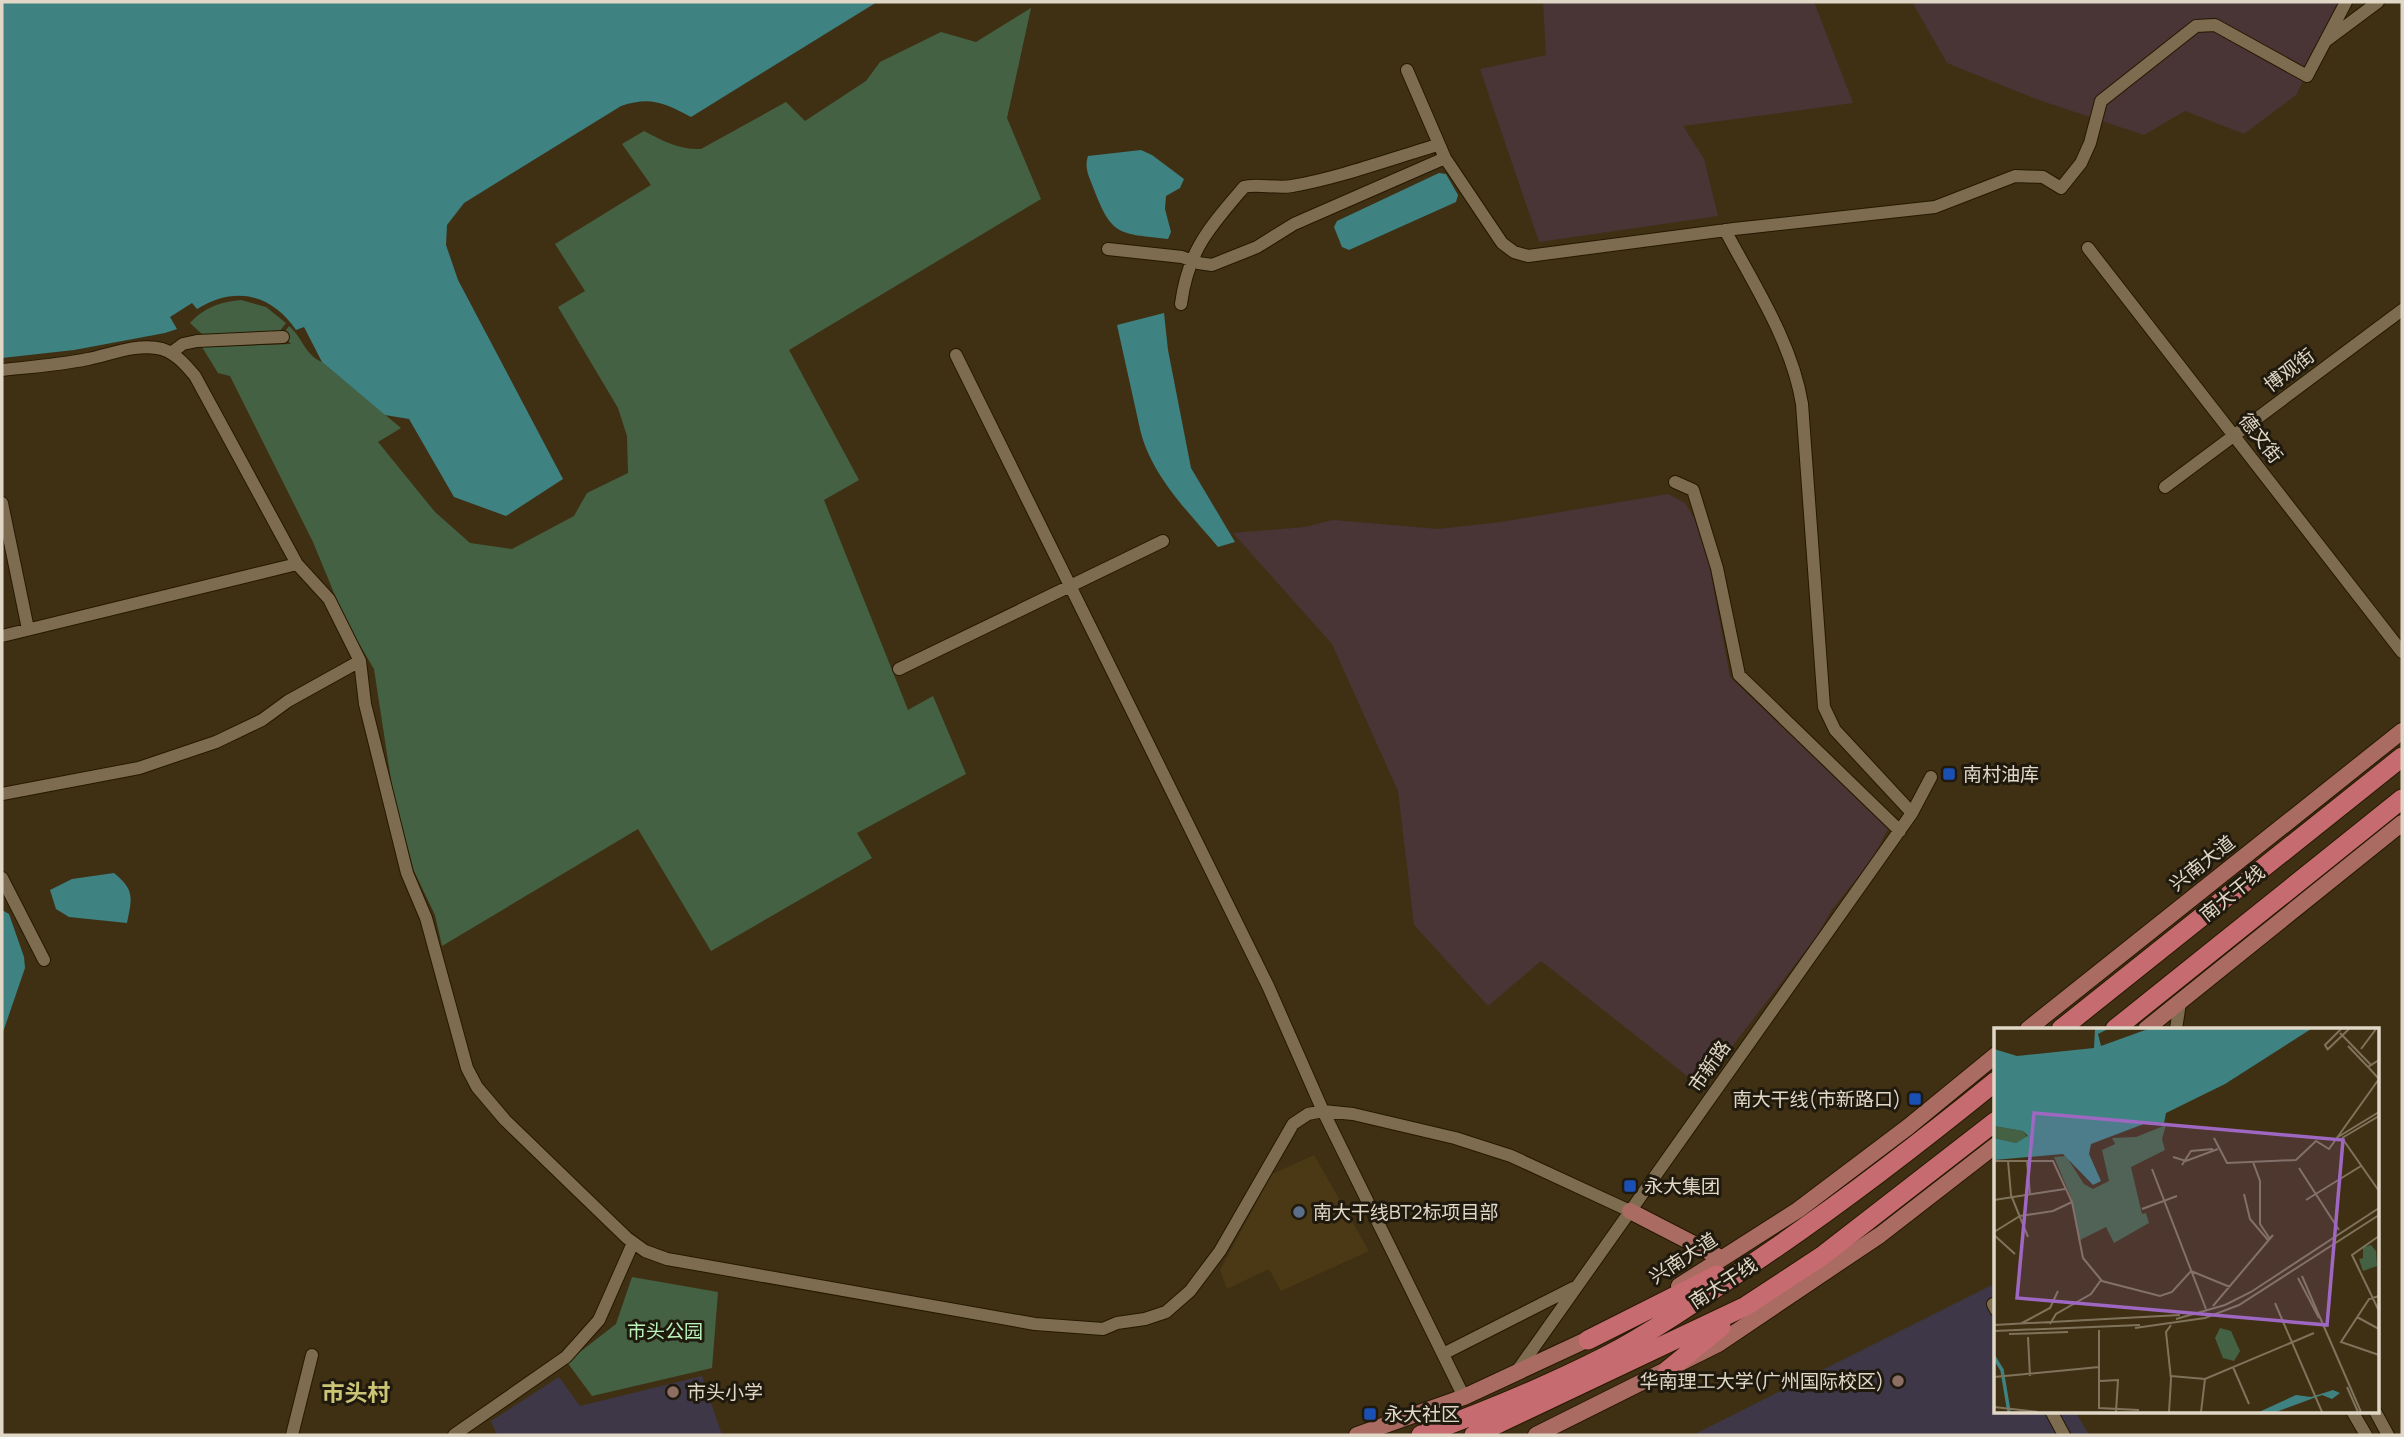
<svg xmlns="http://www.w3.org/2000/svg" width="2404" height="1437" font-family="Manrope,'Noto Sans SC',sans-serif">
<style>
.built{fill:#4b3814}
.industrial{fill:#493436}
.education{fill:#3d3748}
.green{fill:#446243}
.water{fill:#3f8282}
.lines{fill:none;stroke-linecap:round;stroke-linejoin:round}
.minor-casing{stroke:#261800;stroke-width:14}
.major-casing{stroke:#261800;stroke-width:18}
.highway-casing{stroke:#261800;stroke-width:21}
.minor{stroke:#7d6c4f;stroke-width:12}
.major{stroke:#a96b62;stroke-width:16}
.highway{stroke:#c66b6f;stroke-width:19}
.transit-dot{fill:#1a4fb4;stroke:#201a0e;stroke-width:2.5}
.service-dot{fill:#5c6f8a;stroke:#201a0e;stroke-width:2.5}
.education-dot{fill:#8d6e63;stroke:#201a0e;stroke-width:2.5}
.labels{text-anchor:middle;stroke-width:6;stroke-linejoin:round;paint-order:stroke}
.street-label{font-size:19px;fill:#e0d7c7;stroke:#201a0e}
.poi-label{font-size:19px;fill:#e0d7c7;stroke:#201a0e;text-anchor:start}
.park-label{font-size:19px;fill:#bbf4ba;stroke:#201a0e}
.quarter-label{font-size:23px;font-weight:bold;fill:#cbc576;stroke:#201a0e}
.inset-river{fill:none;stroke:#3f8282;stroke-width:3.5}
.inset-road{fill:none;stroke:#7f735c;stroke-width:2}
.view{fill:#9e68c2;fill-opacity:0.15;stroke:#9e68c2;stroke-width:3.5}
.inset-edge{fill:none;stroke:#e0d7c7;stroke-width:3.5}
</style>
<rect width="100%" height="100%" fill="#3f3014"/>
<path class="built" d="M1314,1155l55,96 -88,40 -12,-22 -42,20 -7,-19 52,-96z"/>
<path class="industrial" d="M1543,2h271l39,101 -170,23 21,33 14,57 -179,26 -59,-173 66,-14z
M1912,2h431l-47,93 -52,39 -59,-23 -41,24 -108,-36 -89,-36z
M1668,494l17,9 18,29 27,145 158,152 -16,30 -41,52 -14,25 -116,151 -160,-126 -53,45 -74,-81 -16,-134 -66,-147 -99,-111 72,-6 28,-7 105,9 63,-7z"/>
<path class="education" d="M1996,1283v128h79l14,24h-396z
M702,1376l20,59h-225l-6,-14 68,-44 21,29z"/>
<path class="green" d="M1031,8l-24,110 34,81 -252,151 70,130 -35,20 84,210 25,-14 33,78 -109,59 15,25 -161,93 -73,-122 -196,117 -7,-31 -21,-44 -21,-78 -19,-124 -28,-47 -33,-80 -83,-166 -12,-3 -16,-26 89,-3 -9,-9 7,-9c14,12 15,28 33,36l79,66 -23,14 57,70 35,31 42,6 62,-33 13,-23 41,-20 -1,-37 -9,-28 -60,-101 27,-16 -30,-47 96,-59 -29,-41 22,-13c19,10 35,19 57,18l85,-47 19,19 61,-40 14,-19 61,-30 35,10z
M241,300l25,7 20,16 -7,9 -76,3 -13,-12c15,-16 30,-21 51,-23z
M632,1277l86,15 -6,76 -120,28 -25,-34 49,-38z"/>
<path class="water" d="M2,2h875l-186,115c-27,-14 -40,-21 -70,-11l-157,97 -17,22 -1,20 12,35 105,199 -57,37 -52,-19 -45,-78 -24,-4 -63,-53 -18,-35 -8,3c-25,-37 -62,-44 -99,-21l-5,-6 -22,14 7,12 -12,4 -91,17 -72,8z
M1141,150l11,5 32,24 -4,9 -14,8 -1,13 6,23 -3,7c-50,-6 -56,-2 -75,-52 -4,-11 -9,-19 -5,-31z
M1439,173l7,1 12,21 -2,7 -107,48 -7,-3 -8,-20 3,-6z
M1164,313l4,37 23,118 44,74 -17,5c-30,-36 -67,-71 -78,-118l-23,-104z
M114,873c21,17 18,25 13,50l-58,-6 -13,-8 -6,-19 22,-11z
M2,910l7,4 15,43 1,11 -23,67z"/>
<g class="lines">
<g class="minor-casing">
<path id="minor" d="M2327,40l51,-38
M1407,70l38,88 57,85 12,9 14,4 206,-27 201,-22 80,-31 28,1 18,11 20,-25 9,-20 11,-42 95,-75 19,-1 92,51 39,-74
M1725,230c29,55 67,112 77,174l22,303 11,23 77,83
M2088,248l314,404
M1108,249l74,8 16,6 14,2 45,-18 37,-23 151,-66
M1181,304c7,-54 29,-77 63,-117 12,-4 33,2 48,-1 50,-9 98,-27 146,-41
M171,353l12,-9 14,-3 86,-4
M956,355l312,631 55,125 141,286
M2,370c28,-3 57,-5 86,-11 21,-4 47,-15 69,-11 16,2 28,16 38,28l102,188 32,35 31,62 5,43 42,169 19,45 41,150 10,19 28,33 122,118 18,13 22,8 368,65 68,5 14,-6 28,-4 21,-7 24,-21 30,-40 73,-127 15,-10 15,-3 30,3 102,24 56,18 119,55
M1675,482l18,8 24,78 22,107 161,156
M2165,487l237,-177
M2,503l26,126
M2,636l295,-72
M899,669l264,-128
M2,794l137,-26 77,-26 46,-22 26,-19 72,-40
M2,878l42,82
M2176,1029l4,-26
M1993,1304l3,6
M1443,1354l130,-66
M1515,1374l397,-561 19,-36
M2051,1411l13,24
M2352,1411l14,24
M2375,1411l13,24
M292,1435l20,-80
M454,1435l112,-78 33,-37 34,-77"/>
</g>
<g class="major-casing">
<path id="major" d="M2028,1029l374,-298
M2146,1029l256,-206
M1630,1211l91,47
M1679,1286l119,-76 110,-83 88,-72
M1357,1435l107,-38 133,-62
M1536,1435l182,-91 162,-109 116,-90"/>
</g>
<g class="highway-casing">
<path id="highway" d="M2061,1029l341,-272
M2115,1029l287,-230
M1588,1340l129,-65
M1668,1370l53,-43
M1421,1435c63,-23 126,-49 185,-79 44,-23 85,-51 126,-79 92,-60 179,-127 264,-196
M1474,1435l272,-129 76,-50 174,-135"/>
</g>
<use href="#minor" class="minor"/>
<use href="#major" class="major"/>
<use href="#highway" class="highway"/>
</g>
<g class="transit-dot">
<rect x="1942" y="767" width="14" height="14" rx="3.5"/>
<rect x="1908" y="1092" width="14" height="14" rx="3.5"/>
<rect x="1623" y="1179" width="14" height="14" rx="3.5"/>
<rect x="1363" y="1407" width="14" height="14" rx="3.5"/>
</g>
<circle class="service-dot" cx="1299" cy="1212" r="7"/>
<g class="education-dot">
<circle cx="1898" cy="1381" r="7"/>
<circle cx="673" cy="1392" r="7"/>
</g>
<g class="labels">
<g class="street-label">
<text transform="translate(2289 370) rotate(-37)" y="7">博观街</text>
<text transform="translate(2261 438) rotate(52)" y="7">德文街</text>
<text transform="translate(2202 863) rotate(-38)" y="7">兴南大道</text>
<text transform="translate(2232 893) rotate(-39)" y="7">南大干线</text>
<text transform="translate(1709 1066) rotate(-55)" y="7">市新路</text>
<text transform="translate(1683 1258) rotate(-33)" y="7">兴南大道</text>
<text transform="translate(1723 1283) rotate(-33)" y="7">南大干线</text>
</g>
<g class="poi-label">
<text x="1963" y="781">南村油库</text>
<text x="1901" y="1106" text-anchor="end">南大干线(市新路口)</text>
<text x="1644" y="1193">永大集团</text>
<text x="1313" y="1219">南大干线BT2标项目部</text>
<text x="1884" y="1388" text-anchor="end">华南理工大学(广州国际校区)</text>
<text x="687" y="1399">市头小学</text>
<text x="1384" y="1421">永大社区</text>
</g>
<g class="park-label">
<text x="665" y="1338">市头公园</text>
</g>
<g class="quarter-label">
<text x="356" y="1401">市头村</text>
</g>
</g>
<g transform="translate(1994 1028)">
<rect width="385" height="385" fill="#3f3014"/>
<path d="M172,97l-4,14 3,11 -34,17 11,47 4,-1 3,10 -35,20 -8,-16 -26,13 -9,-43 -17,-40 12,-1 18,28 9,5 16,-8 -7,-31 13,-6 -3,-6 24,-1zM0,98l29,5 5,7 -12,5 -22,-5zM377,217l5,6 1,15 -14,5 -4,-12 4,-1v-11zM226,300l11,3 9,20 -6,10 -11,-3 -8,-20z" fill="#446243"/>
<path d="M101,1h13l-10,5 3,12 47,-17h163l-86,55 -59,29 -2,10 -15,-1 -58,22 -2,10 12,27 -8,4 -30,-31 -69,6v-22l22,5 12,-7 -5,-5 -29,-5v-77l23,7 77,-8zM339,362l7,3 -8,6 -10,-4 -46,17h-17l37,-17 15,2z" fill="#3f8282"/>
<path class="inset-river" d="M0,329l8,13 7,42"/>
<path class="inset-road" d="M346,5l31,32M354,18l20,21M367,21l15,-20M333,22l22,-21M334,22l-3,-5 16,-16M385,32l-11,7 11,12M344,109l41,-25M220,110l13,25 69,-3 20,-19 13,8 50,-70M348,110l37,53M348,110l37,-22M179,129l13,4 32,-12M0,133h59l19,41 11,56 19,23 58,15 12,-4 19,-21 39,16M14,133l3,34 17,42M33,133l3,33M259,134l7,19v43l10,15M188,137l9,-14 22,-2M305,140l40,62M158,141l54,140M250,166l6,25 18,21M0,172l71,-11M312,172l55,-34M148,181l35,-13M0,204l26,-16 33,-5 19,-9M0,207l21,19M385,208l-27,19 27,56M308,248l59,136M304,250l21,40M385,268l-10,3 -28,43 38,13M281,275l47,109M219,278l60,-71M363,289l22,12M182,291l49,-14 26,-13 128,-84M28,295l28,-15 8,-17M56,296l6,-10 35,-20 10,-14M0,297l186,-10M141,300l70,-10 34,-13 140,-90M105,302v78l40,2M0,303l146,-6M15,306l59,-2M34,309l2,39M239,339l16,37M177,348l34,3 109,-46M0,349l105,-10M106,353l18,-1 -2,32M353,359l11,25M0,379l44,5M175,384l2,-33 -5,-47 5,-7M207,384l4,-33"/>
<path class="view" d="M40,85l309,27 -16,185 -310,-27z"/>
<rect width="385" height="385" class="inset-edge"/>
</g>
<rect width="2404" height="1437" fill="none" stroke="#e0d7c7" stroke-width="7"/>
</svg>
